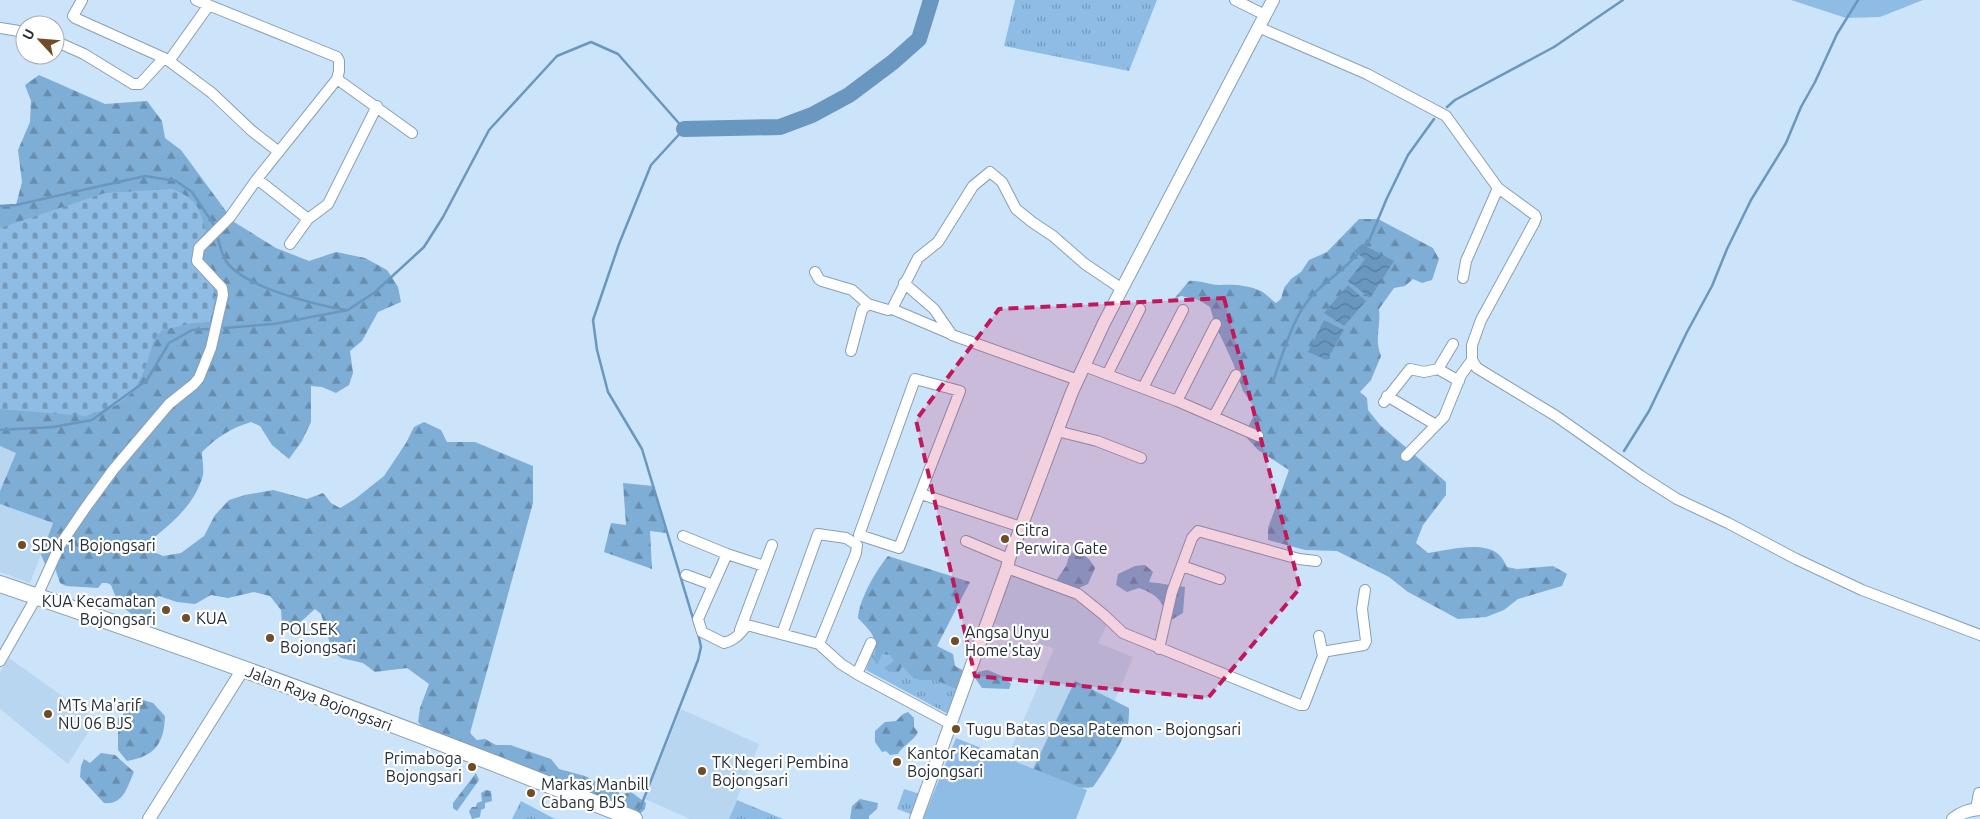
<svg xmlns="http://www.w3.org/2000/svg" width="1980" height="819" font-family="Ubuntu,sans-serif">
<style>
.built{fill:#b8d6f0}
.grass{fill:url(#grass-tufts)}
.forest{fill:url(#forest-firs)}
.cemetery{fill:url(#cemetery-stones)}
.green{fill:#8fbce4}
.water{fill:url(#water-waves)}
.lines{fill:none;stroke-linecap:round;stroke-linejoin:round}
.stream{stroke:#6997bf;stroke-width:2.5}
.river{stroke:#6997bf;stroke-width:16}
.minor-casing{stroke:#889fb3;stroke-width:12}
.tertiary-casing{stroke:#889fb3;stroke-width:14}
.primary-casing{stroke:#889fb3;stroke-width:18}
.minor{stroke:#fff;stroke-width:10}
.tertiary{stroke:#fff;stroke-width:12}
.primary{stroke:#fff;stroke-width:16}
.marked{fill:#c2185b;fill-opacity:0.2;stroke:#c2185b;stroke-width:4;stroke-dasharray:10 6;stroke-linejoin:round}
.poi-dot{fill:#714d27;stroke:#fff;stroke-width:2}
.labels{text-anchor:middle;stroke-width:4.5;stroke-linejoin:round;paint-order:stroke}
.poi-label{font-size:16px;fill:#252e36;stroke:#fff;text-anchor:start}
.street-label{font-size:16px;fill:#252e36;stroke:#fff}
</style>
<defs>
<pattern id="grass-tufts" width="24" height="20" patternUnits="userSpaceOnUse" patternTransform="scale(1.25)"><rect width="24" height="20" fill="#8fbce4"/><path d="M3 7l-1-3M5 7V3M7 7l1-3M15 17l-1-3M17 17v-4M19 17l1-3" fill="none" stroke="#7599ba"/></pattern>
<pattern id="forest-firs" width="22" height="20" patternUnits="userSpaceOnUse" patternTransform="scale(1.25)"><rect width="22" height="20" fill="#7eadd5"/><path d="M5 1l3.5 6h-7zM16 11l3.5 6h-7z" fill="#678dae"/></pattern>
<pattern id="cemetery-stones" width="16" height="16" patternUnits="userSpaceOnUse" patternTransform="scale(1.25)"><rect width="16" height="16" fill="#8fbce4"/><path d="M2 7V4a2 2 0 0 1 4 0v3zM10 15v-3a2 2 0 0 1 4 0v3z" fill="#7599ba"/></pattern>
<pattern id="water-waves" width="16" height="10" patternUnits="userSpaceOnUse" patternTransform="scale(1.25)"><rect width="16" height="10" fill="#6997bf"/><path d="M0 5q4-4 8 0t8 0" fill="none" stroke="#567c9c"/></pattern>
</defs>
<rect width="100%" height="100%" fill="#cce4fa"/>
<path class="built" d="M0,446l16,7 -16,38z
M0,504l53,19 -23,60 -30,-11z
M1010,573l65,23 32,29 -9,18 35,14 -19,46 -67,71 -40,-16 47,-109 -66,-28z
M9,658l87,62 -28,44 -68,-55v-37z
M681,709l78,35 -30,75h-39l-45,-20z"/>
<path class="grass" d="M1015,0h142l-28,71 -125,-25z
M875,646l86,34 -13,34 -82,-44z
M904,789l16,5 -7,21 -16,-6z
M737,800l46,19h-54z
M521,801l34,18h-43z"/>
<path class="forest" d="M39,75l66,29 42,-3 15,20 3,17 16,12 53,72 42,26 33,13 27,-9 29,6 22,12 11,17 3,15 -23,10 -16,29 -12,10 3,22 -4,12 -13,8 -14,-6 -11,-1v36l-9,19 -13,18 -17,-14 -12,-19 -9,-4c-20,6 -34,15 -49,30 0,7 2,16 1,23 -7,26 -26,44 -47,61v17l7,3 18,-3 23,-17 11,-21 14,-15 16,-5 28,-5 34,9 16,-6 8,10 9,5 15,-9 29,-23 22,-33 8,-16 10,-5 17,8 6,12h28l58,24v37l-63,230 7,7 8,-1 11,6h14l41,14 8,10 26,7 10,5 10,-2 10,7 5,9 11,-3 15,11 -1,6 -7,7 -207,-81 -1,-6 -7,-2 -5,-5 2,-14 9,-24 -22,-16 -32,4 -12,-9 -22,-5 -9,-8 -11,-36 -6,-5 -20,18h-6l-7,-4 -1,-13 -11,-14 -16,-4 -26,6 -17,-3 -16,9 -18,-2 -18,-6 -5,3 -3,11 3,7v6l-9,2 -27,-22 -7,-18 -4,-2h-5l-4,5 -32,-2 -6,-3 -5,-15 -10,-4 -4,-9 12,-32 -53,-19v-13l16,-38 -16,-7v-240l16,-1 6,-23 -4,-32 12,-28 1,-21 -6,-16z
M1359,219h19l55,29 6,11 -7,21 -10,3 -9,-4 -8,7 -11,2 -15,21c2,18 -5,29 2,47l-10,24 -11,12 7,6 1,12 12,15 66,57v13l-23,30 -7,18 12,10c19,-3 60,-14 73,4 3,3 4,7 6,10l10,2 36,-3 14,8 -5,12 -44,13 -14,11 -18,7 -28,2 -50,-27 -19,-15 -52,-26 -32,-1 -37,-10v-12l21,-58 -31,-20 -14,-15 9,-18 -1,-13 -9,-13 -10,-28 -18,-39 -5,-17 -11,-7 -18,-4 -7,3 15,-18c10,-1 20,4 30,4 14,-1 29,0 42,6 6,3 10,9 15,12l5,-4 3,-11 7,-9 10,-7 8,-12 18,-8z
M623,483l30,3 13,47 -16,-2 2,38 -48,-17 7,-29 15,2z
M1079,552l10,7 6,9 -7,16 -11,5 -22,-7 11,-16 4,-13z
M888,556l82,26 -33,64 16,8 2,12 11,6 -6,17c-10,-1 -14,-5 -22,-8 -6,-2 -10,-1 -16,-1 -9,0 -14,-8 -20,-14l-3,6h-8l-7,-4 10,-7 -4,-6 -8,-1 -5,11 -3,-5c5,-22 -2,-27 -16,-42 1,-18 18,-48 30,-62z
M1145,565l8,7 -4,10 36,5 -2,26 -12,7c-11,-20 -11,-24 -32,-32l-12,4 -11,-7 2,-11 17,-8z
M988,670l16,7 7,7 -2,5 -27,-1 -7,-10 3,-6z
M1075,681l54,27c0,5 0,11 -1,16 -3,15 -25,49 -35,63 -25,4 -38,-7 -60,-18z
M143,700l10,3 12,13c-1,28 -10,40 -38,45l-9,-11v-32z
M908,712l6,6v9l4,5c-4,9 -15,13 -20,22l-8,1 -4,-4 -4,1 -7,-10v-11l10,-9 11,-1 7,-7z
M101,753l14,2 19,17c-7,15 -10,33 -30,31l-24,-26 1,-11 3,-7 6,4z
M476,773l3,7 -22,31 -4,-3v-5z
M486,790l5,1 1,10 -7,2v5l-4,2 -1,7 -8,2 -3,-8 3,-4h4l1,-4 5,-2 -1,-8z
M860,799l18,4 -1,6 -8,7v3h-19l2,-13z"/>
<path class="cemetery" d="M173,189c25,12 25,16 33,42 -8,8 -19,23 -11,34 5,6 12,11 16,18 7,12 2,26 -1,39l-17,1 -31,7 -8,10 -9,29 -12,23 -16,13 -31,11 -86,-7v-181l105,-35z"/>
<path class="green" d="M1791,0h132l-43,17 -34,1z
M956,738l131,52 -11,29h-153z"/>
<path class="water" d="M1362,244l32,17 -24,37 -22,-17 17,-22 -11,-8z
M1348,285l18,16 -22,25 -20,-13z
M1324,320l20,10 -17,30 -19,-8z"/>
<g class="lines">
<path class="stream" d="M1447,107l8,-7 99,-53 69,-47
M0,206l16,-1 129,-29 31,5 16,11 22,33
M218,239c2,7 4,16 8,22 17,26 90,44 120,49
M1364,246l5,-5 18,-43 21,-43 26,-36
M224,328l50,-4 74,-14 27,-18 49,-45 19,-30 46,-87 68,-74 34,-14 27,12 66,75 -33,36 -32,79 -26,76 4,30 11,42 34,57 53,176
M1273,381c8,-22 18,-56 31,-75 14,-22 39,-33 55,-54
M0,430l53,-3 39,-7 55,-40 22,-37 23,-13 16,-1
M1624,451l25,-40 38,-79 25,-46 15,-37 24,-49 35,-57 15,-36 14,-25 22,-48 21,-34
M636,814l5,-8 57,-146 3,-13 -3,-14"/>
<path class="river" d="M684,129l96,-2 32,-12 37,-20 44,-33 26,-23 12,-39"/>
<g class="minor-casing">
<path id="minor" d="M82,0l-9,16 2,2 89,40
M1235,0l30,15
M209,5l-40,56 43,32 40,38 27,21
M1258,27l109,47 79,42 52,72 37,27 1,3 -2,5 -53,97 -9,25v15l5,8 79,48 85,60 36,23 51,24 68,36 66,31 118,45
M0,28l25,4
M55,41l29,13 49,30h7l24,-26 5,3
M337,79l75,54
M257,179l51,40
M290,244l18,-25 20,-15 49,-98
M815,272l4,7 3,2 30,9 16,14 20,6 4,-1 26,-51 20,-16 35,-56 17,-14 12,10 14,27 16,13 21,14 32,28 37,25
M1463,278l3,-17 32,-73
M904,283l30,26 18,26 126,45
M892,309l59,25
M851,351l11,-41 6,-6
M1084,366l93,35 81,35
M1438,369l21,12
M1107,375l33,-66
M915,379l45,12 -61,157 -40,-13z
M1143,388l40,-78
M1387,396l49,29
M1177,401l39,-77
M1384,402l26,-33 14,3 14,-3 15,-25
M1214,416l22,-41
M1057,431l40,10 44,17
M1406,456l38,-39 17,-42 11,-15
M921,494l100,33
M683,536l44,18 37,12
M966,541l43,18
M727,554l-29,65 4,13 22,11c11,-3 16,-9 23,-18l72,19 22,20 16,10 94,50
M1182,566l38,13
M1007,568l71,26 26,21 19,18 177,72h4l19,-49 -4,-20
M686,575l27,10
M740,630l32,-85
M782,634l36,-100 28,4 11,7 -1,8 -37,91
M1159,649l13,-57 20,-54 6,-7 101,28 17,2
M1322,652l42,-7 2,-4 -4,-32 3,-19
M0,661l37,-65 23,-51 26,-38 27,-37 56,-66 25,-20 5,-6 12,-30 12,-53 -1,-7 -25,-27 2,-13 31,-31 27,-38 80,-100 2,-8v-10l-2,-4 -141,-57
M857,674l14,-31
M1976,809l3,-16"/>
</g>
<g class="tertiary-casing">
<path id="tertiary" d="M149,819l94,-150
M916,819l91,-251 2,-9 63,-167 32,-69 169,-323
M1953,819c9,-7 16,-9 27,-10"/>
</g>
<g class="primary-casing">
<path id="primary" d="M0,584c213,72 426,150 634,235"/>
</g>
<use href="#minor" class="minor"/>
<use href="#tertiary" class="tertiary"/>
<use href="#primary" class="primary"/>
</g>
<path class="marked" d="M1224,298l76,290 -92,110 -233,-22 -59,-256 83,-111z"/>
<g class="poi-dot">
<circle cx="1005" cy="539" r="5"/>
<circle cx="22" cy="545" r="5"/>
<circle cx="166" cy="610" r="5"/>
<circle cx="186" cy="618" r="5"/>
<circle cx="270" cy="638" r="5"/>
<circle cx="955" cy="641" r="5"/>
<circle cx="48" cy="714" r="5"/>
<circle cx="956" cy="729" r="5"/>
<circle cx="897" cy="762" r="5"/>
<circle cx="472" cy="767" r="5"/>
<circle cx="702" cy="771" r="5"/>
<circle cx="531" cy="793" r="5"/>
</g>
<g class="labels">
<g class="poi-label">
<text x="1015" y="536">Citra<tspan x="1015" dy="18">Perwira Gate</tspan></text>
<text x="32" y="551">SDN 1 Bojongsari</text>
<text x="156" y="607" text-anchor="end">KUA Kecamatan<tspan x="156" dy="18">Bojongsari</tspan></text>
<text x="196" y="624">KUA</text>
<text x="280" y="635">POLSEK<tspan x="280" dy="18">Bojongsari</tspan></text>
<text x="965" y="638">Angsa Unyu<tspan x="965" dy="18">Home'stay</tspan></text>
<text x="58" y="711">MTs Ma'arif<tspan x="58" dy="18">NU 06 BJS</tspan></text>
<text x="966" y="735">Tugu Batas Desa Patemon - Bojongsari</text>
<text x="907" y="759">Kantor Kecamatan<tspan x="907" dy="18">Bojongsari</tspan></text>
<text x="462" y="764" text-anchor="end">Primaboga<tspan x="462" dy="18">Bojongsari</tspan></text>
<text x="712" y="768">TK Negeri Pembina<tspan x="712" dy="18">Bojongsari</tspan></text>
<text x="541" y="790">Markas Manbill<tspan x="541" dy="18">Cabang BJS</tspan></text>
</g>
<g class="street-label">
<text transform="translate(319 698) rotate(21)" y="6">Jalan Raya Bojongsari</text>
</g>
</g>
<g transform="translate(40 40) rotate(296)"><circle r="24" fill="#ffffff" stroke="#a8abaf"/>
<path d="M0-4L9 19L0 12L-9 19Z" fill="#714d27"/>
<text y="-8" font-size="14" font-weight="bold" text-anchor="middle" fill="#252e36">U</text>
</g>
</svg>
